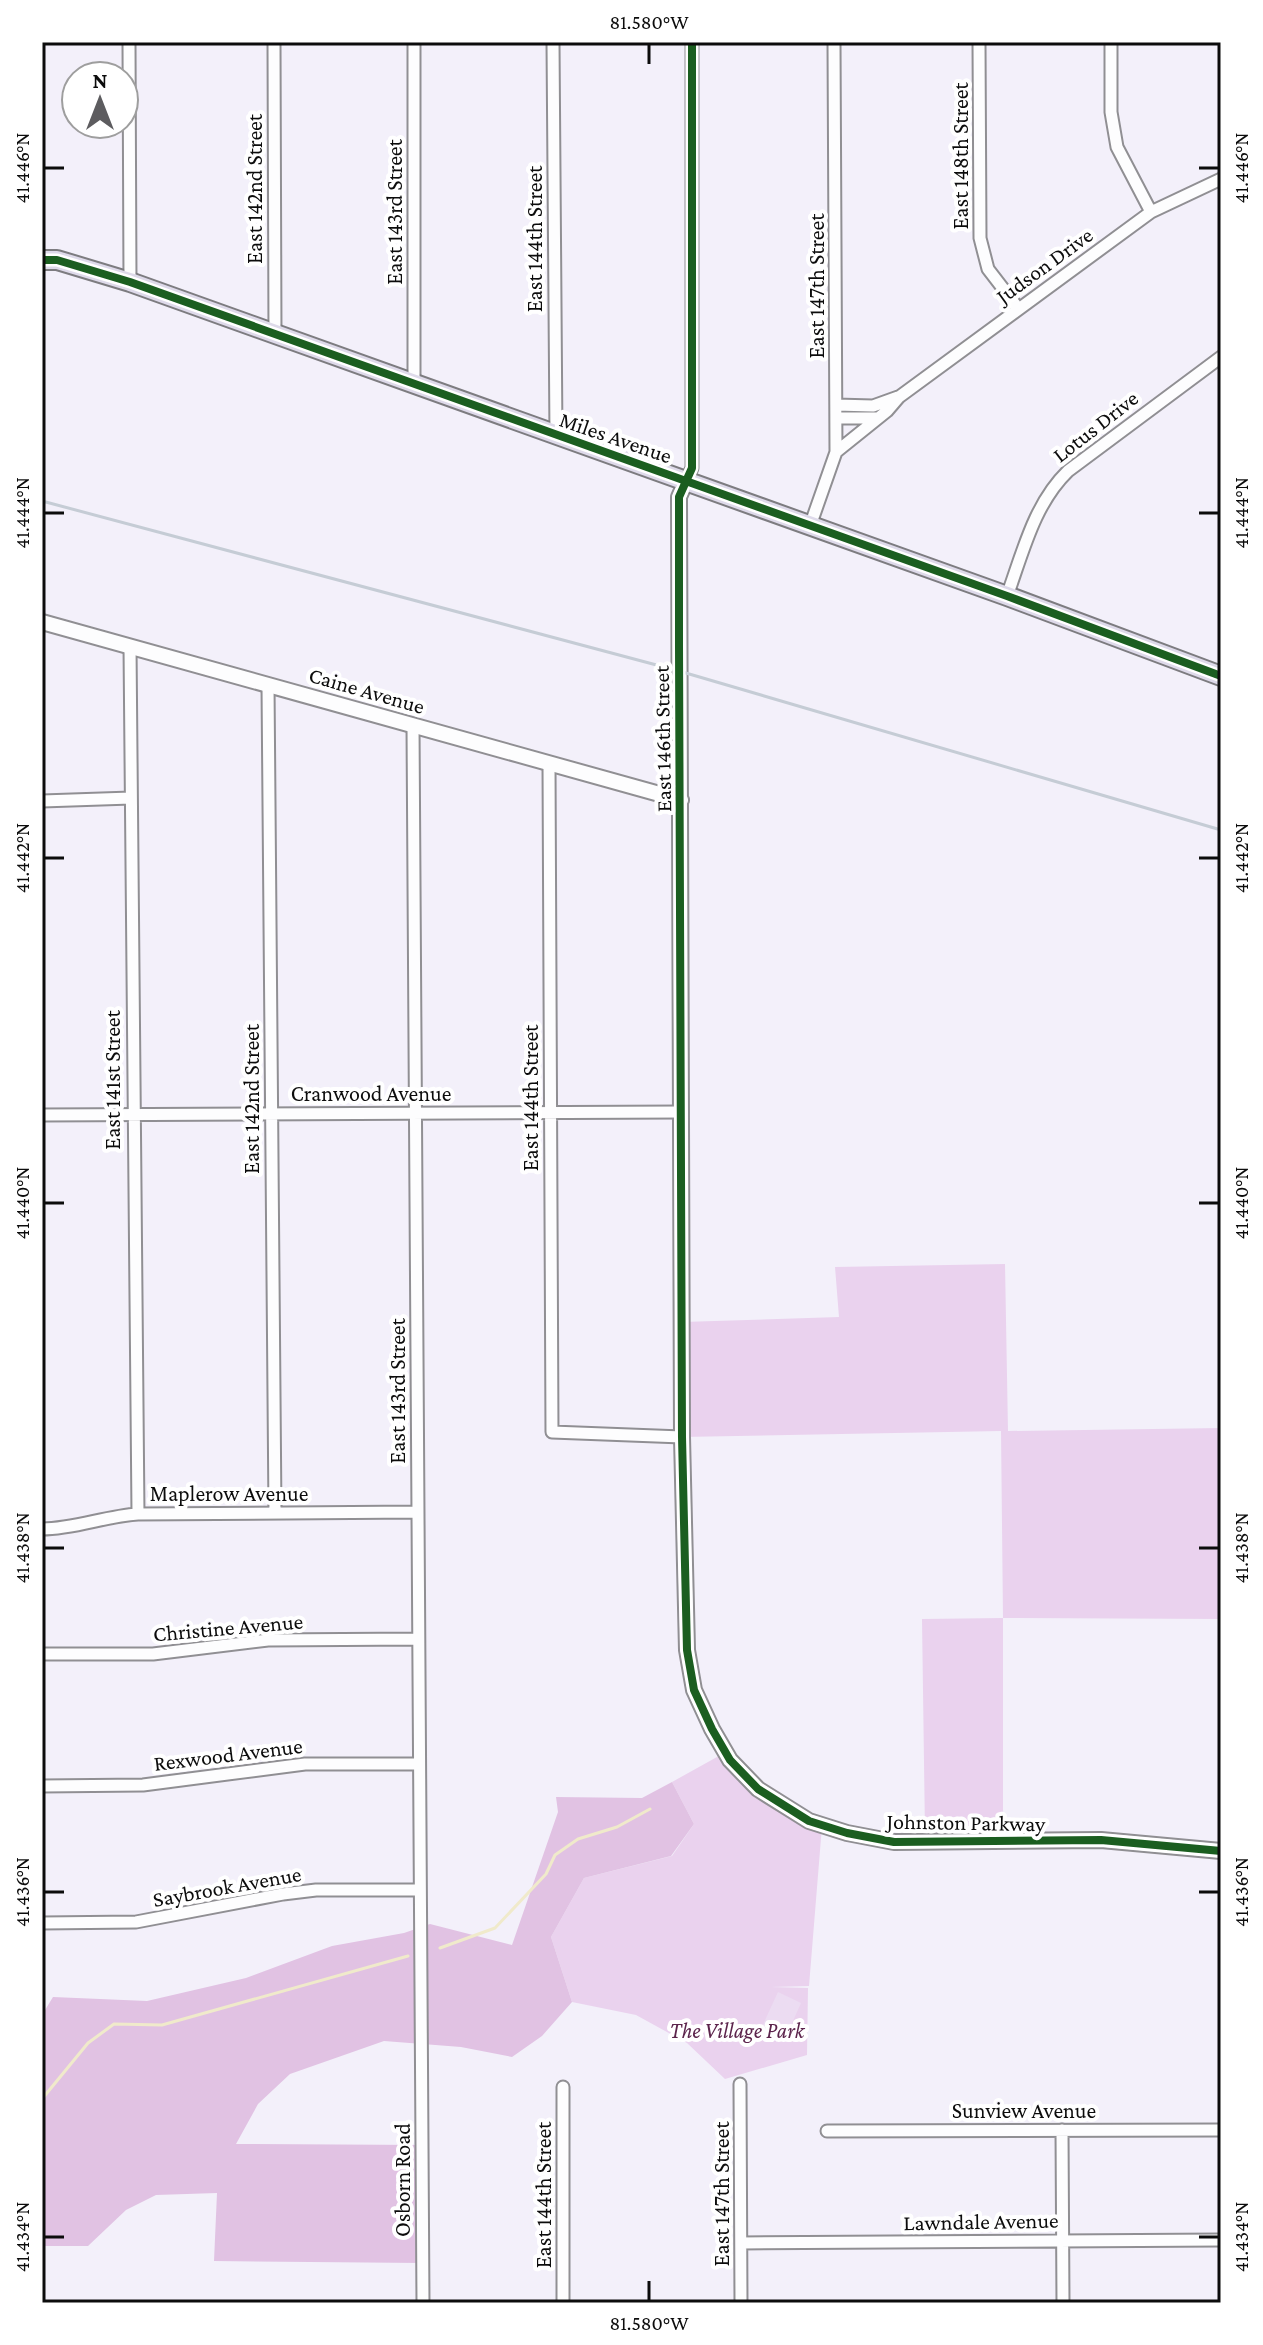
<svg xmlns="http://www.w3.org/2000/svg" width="1263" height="2345" font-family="'Crimson Pro',serif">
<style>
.green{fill:#ead2ee}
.forest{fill:#e1c2e3}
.pitch{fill:#ecdcf2}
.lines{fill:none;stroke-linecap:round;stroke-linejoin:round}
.stream{stroke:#f0eacb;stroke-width:3}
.minor-casing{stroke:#908f93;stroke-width:15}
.tertiary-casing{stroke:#908f93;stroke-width:18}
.primary-casing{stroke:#7d7c80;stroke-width:22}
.minor{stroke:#fdfdfe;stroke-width:11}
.tertiary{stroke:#fdfdfe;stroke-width:14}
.primary{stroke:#dedaea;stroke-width:18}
.rail{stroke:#c5ccd5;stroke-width:3}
.cycleway-casing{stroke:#fff;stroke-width:13}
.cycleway{stroke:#1b5e20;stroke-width:8}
.ticks{fill:none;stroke:#0c0c0c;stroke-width:3}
.labels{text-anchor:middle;stroke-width:8;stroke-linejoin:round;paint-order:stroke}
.street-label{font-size:22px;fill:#0c0c0c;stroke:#fff}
.park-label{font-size:22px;font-style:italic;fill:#5c244c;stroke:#fff}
.neatline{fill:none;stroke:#0c0c0c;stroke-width:3}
.ticks-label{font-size:20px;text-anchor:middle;fill:#0c0c0c}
</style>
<rect width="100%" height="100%" fill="#f3f0fa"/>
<path class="green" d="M1005,1264l3,167 213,-3v191l-218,-1v215h-78l-3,-214 81,-1 -2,-187 -319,6v-115l157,-5 -4,-50z
M726,1752l32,37 64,37 -13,160 -38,1 37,1 -1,67 -82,24 -38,-36 -51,-28 -64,-13 -21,-65 33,-59 88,-22 22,-32 -22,-42z"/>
<path class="forest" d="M672,1782l22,42 -23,32 -87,22 -33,59 21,65 -30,34 -30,21 -51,-10 -77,-6 -94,33 -32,30 -22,40 186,1v118l-208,-2 3,-68 -61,2 -30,15 -38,36h-46v-231l11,-18 94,4 99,-23 86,-32 72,-13 26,-9 82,21 46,-133 -2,-15 86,1z"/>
<path class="pitch" d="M778,1992l23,11 -17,38 -24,-10z"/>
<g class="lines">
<path class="stream" d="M440,1948l55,-20 51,-54 9,-19 23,-16 39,-12 33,-18
M42,2099l46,-56 26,-19 48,1 246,-69"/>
<g class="minor-casing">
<path id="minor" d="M129,42l1,240
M274,42l1,293
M414,42v340
M553,42l3,394
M979,42l1,196 8,31 30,39
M1111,42v70l6,35 34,65
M836,405l37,1 25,-9
M836,418h41
M836,452l51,-41 12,-14 252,-185 70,-33
M686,481l6,-13v-426
M810,526l26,-74 -2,-410
M1007,596c16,-44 27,-92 61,-125l153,-114
M130,646l8,868
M268,685l7,828
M413,725l10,1578
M549,764l3,668 130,5
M42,801l89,-3
M42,1115l640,-3
M42,1529c33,0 63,-13 96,-15l279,-2
M42,1654h111l115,-14 150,-1
M42,1786l101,-1 162,-21h114
M42,1923l94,-1 147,-28 33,-4h104
M740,2084l1,219
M563,2087v216
M1062,2130l1,173
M827,2131l394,-1
M742,2243l479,-3"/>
</g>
<g class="tertiary-casing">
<path id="tertiary" d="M686,481l-7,16 3,940 5,213 7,40 18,39 18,31 28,29 51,32 38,12 47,9 207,-2 120,11
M42,622l639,178"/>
</g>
<g class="primary-casing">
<path id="primary" d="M42,260h15l73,22 877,314 214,80"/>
</g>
<use href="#minor" class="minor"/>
<use href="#tertiary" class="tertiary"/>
<use href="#primary" class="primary"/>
<path class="rail" d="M42,501l637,170 542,159"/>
<g class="cycleway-casing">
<path id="cycleway" d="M692,42v426l-13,29v149l3,791 5,213 7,40 18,39 18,31 28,29 51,32 38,12 47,9 207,-2 120,11
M42,260h15l73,22 877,314 214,80"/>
</g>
<use href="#cycleway" class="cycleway"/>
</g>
<path class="ticks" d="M649,44v20M44,168h20M1199,168h20M44,513h20M1199,513h20M44,858h20M1199,858h20M44,1203h20M1199,1203h20M44,1548h20M1199,1548h20M44,1892h20M1199,1892h20M44,2237h20M1199,2237h20M649,2281v20"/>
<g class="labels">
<g class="street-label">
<text transform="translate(960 156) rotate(-90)" y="8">East 148th Street</text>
<text transform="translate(254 189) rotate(-90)" y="8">East 142nd Street</text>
<text transform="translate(394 212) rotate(-90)" y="8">East 143rd Street</text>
<text transform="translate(534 239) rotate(-90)" y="8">East 144th Street</text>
<text transform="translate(1044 265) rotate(-36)" y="8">Judson Drive</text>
<text transform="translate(816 286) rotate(-90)" y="8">East 147th Street</text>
<text transform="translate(1095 426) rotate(-38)" y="8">Lotus Drive</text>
<text transform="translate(616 437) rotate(19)" y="8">Miles Avenue</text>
<text transform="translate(367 690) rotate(16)" y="8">Caine Avenue</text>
<text transform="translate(662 739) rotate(-91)" y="8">East 146th Street</text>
<text transform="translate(112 1080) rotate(-90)" y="8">East 141st Street</text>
<text x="371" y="1101">Cranwood Avenue</text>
<text transform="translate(530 1098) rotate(-90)" y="8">East 144th Street</text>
<text transform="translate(251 1099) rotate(-90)" y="8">East 142nd Street</text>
<text transform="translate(397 1391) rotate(-90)" y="8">East 143rd Street</text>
<text x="229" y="1501">Maplerow Avenue</text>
<text transform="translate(228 1627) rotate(-5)" y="8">Christine Avenue</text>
<text transform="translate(228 1754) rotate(-7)" y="8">Rexwood Avenue</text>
<text transform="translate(966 1822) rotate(1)" y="8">Johnston Parkway</text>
<text transform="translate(227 1886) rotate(-10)" y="8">Saybrook Avenue</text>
<text x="1024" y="2118">Sunview Avenue</text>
<text transform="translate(402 2180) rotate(-90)" y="8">Osborn Road</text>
<text transform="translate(721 2194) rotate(-90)" y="8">East 147th Street</text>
<text transform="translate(543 2195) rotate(-90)" y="8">East 144th Street</text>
<text transform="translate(981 2221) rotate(-1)" y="8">Lawndale Avenue</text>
</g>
<g class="park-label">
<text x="737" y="2038">The Village Park</text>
</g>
</g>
<rect width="1263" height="2345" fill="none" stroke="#ffffff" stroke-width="88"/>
<g transform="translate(100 100)"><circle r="38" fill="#ffffff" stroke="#9e9e9e" stroke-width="2"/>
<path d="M0-6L14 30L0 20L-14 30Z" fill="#5d5c5f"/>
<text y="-12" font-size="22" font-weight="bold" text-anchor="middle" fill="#0c0c0c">N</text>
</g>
<rect x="44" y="44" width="1175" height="2257" class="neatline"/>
<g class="ticks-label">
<text x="649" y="29">81.580°W</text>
<text transform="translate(22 168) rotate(-90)" y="7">41.446°N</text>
<text transform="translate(1241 168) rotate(-90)" y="7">41.446°N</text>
<text transform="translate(22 513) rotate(-90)" y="7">41.444°N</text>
<text transform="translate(1241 513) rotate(-90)" y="7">41.444°N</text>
<text transform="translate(22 858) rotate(-90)" y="7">41.442°N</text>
<text transform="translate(1241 858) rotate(-90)" y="7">41.442°N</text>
<text transform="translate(22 1203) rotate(-90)" y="7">41.440°N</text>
<text transform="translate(1241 1203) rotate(-90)" y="7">41.440°N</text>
<text transform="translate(22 1548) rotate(-90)" y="7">41.438°N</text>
<text transform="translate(1241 1548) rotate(-90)" y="7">41.438°N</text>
<text transform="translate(22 1892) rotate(-90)" y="7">41.436°N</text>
<text transform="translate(1241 1892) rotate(-90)" y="7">41.436°N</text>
<text transform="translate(22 2237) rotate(-90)" y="7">41.434°N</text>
<text transform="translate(1241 2237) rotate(-90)" y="7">41.434°N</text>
<text x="649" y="2330">81.580°W</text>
</g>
</svg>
